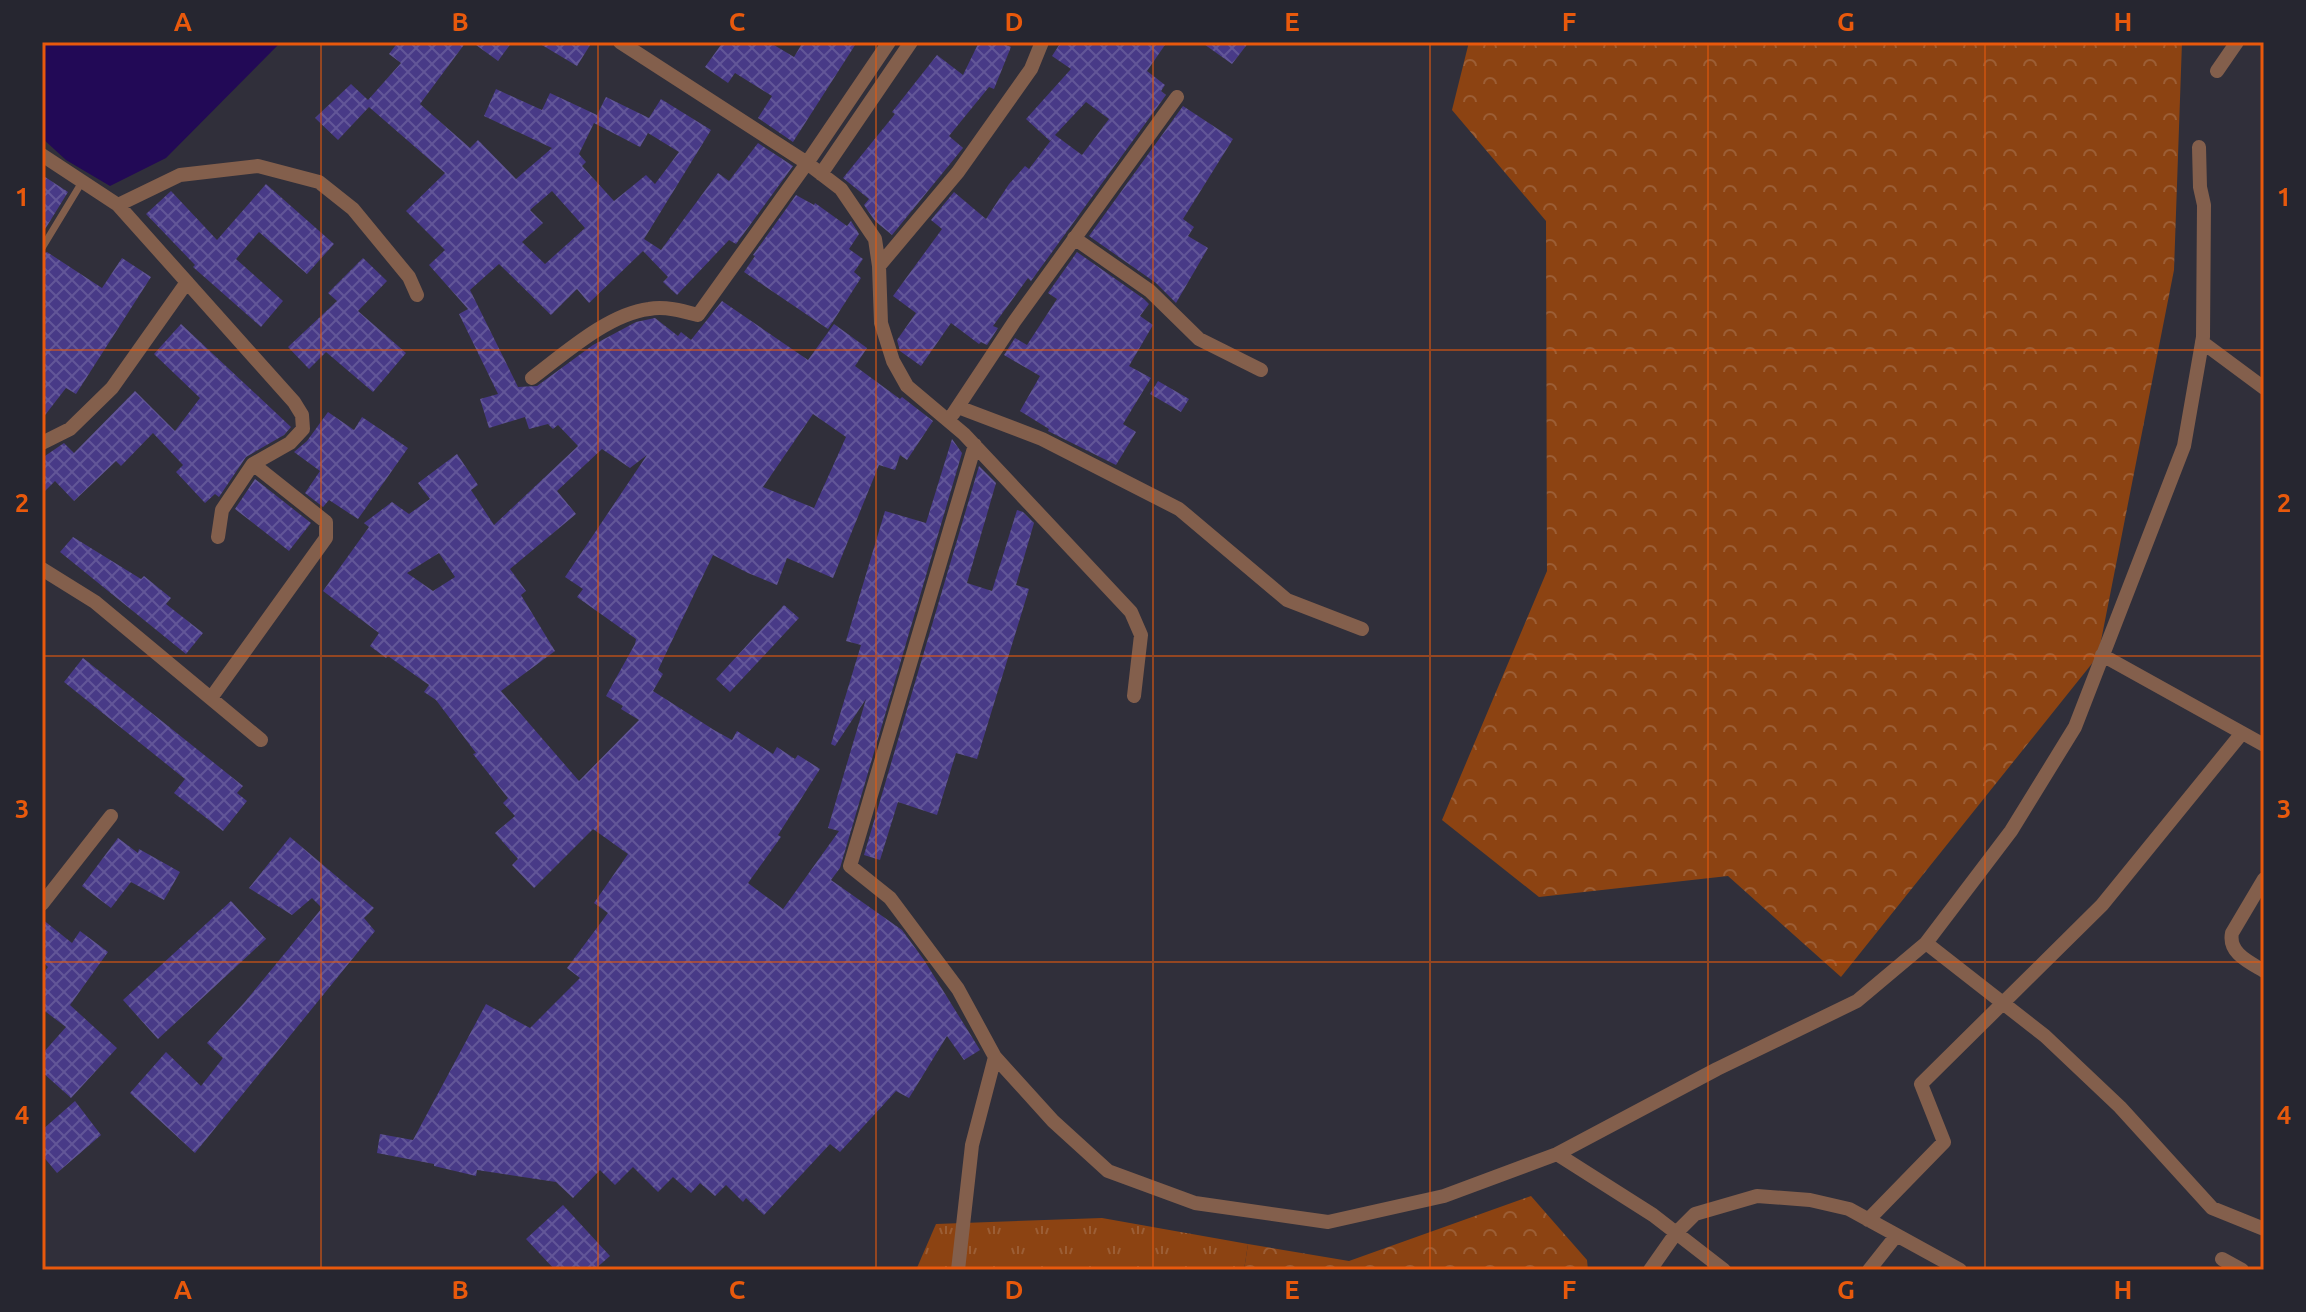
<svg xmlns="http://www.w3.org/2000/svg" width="2306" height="1312" font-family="Ubuntu,sans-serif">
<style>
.grass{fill:url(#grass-tufts)}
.forest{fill:url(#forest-crowns)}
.water{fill:#220956}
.building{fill:url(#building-cross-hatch);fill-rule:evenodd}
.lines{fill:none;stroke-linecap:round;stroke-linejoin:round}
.lane{stroke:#835f4c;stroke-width:7}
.street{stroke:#835f4c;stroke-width:14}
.grid{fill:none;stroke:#e8590c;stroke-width:2;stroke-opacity:0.55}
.neatline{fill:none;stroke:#e8590c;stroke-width:3}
.grid-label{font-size:26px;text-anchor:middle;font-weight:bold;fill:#e8590c}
</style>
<defs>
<pattern id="grass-tufts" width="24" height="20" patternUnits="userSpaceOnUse" patternTransform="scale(2)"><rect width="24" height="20" fill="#8c4312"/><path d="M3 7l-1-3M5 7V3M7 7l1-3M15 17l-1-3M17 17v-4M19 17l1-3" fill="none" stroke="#9c5e35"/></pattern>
<pattern id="forest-crowns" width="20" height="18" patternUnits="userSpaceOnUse" patternTransform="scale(2)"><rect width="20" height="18" fill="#8c4312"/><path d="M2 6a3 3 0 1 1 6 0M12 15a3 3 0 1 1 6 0" fill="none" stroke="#9c5e35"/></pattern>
<pattern id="building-cross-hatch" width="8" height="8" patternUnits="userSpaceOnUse" patternTransform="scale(2)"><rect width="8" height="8" fill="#483a87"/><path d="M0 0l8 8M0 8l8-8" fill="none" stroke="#625698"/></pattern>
</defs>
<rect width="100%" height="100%" fill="#302f3a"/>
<path class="grass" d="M1102,1218l146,26 -4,26h-328l20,-46z"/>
<path class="forest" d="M1469,42h713l-8,228 -76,386 -257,321 -113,-101 -189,21 -97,-77 105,-249 -1,-350 -94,-111z
M1531,1196l56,64 1,10h-344l4,-26 101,17z"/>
<path class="water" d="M42,42h239l-115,116 -56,28 -44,-26 -24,-22z"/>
<path class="building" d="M398,42h68l-46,62 50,44 8,-8 38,39 36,-31 -68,-32 12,-27 46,21 8,-17 47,22 9,-18 43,21 12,-19 50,31 -67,109 17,11 57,-77 11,8 29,-38 35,23 -57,78 -7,-4 -52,55 -14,-13 5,-5 -25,-26 -54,52 -12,-14 -26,26 -52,-51 -29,26 48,97 19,-1 56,-41 43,-23 19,-4 23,18 3,-4 10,8 31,-39 86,59 26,-36 33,24 -12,18 45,33 2,-2 31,24 -26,39 -7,-5 -5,15 -16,-5 -46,113 -46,-20 -10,27 -29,-12 -35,-18 -55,115 5,4 -10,17 61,39 18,10 5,-9 36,23 4,-7 18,12 3,-4 22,14 -42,66 3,2 -33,46 35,26 56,-78 -11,-3 38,-129 -31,47 -4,-2 30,-99 -15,-4 39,-130 41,12 26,-84 10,14 -122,415 -9,12 71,50 22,30 56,90 -16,10 -17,-24 -38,62 -13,-7 -56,61 -10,-8 -66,71 -18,-17 -3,4 -17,-17 -11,11 -15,-13 -9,10 -18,-16 -15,15 -25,-25 -18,18 -15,-15 -27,28 -17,-16 -79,-12 -1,6 -42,-10v-2l-57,-11 3,-19 33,6 73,-136 44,24 50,-50 -13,-10 41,-55 -14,-10 34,-49 -35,-25 -59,59 -22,-23 6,-6 -23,-26 20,-17 -12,-13 5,-5 -35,-44 3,-1 -40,-53 -12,-8 5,-7 -41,-29 -2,2 -16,-12 9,-13 -56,-42 46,-64 -5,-4 28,-21 17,12 21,-15 -12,-16 39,-29 21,31 -7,5 23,35 84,-79 -20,-21 -5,4 -5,-5 -19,5 -4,-12 -36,11 -9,-29 18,-5 -39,-80 9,-5 -39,-44 16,-15 -39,-39 39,-38 -76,-66 -31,33 -23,-22 36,-34 17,16 33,-37 -12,-9zM594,123l46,24 8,-14 31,19 -24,32 -9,-9 -32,26 -32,-35 4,-4 -7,-8zM552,191l33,37 -40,36 -23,-22 21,-19 -13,-13zM813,414l33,23 -32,71 -51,-21zM602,449l28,19 17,-13 -82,122 18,12 -6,8 59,42 -1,5 -29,52 17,10 -2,3 18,11 -60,61 -78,-90 54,-40 -34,-56 5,-4 -16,-22 66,-55 -19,-23zM439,553l16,24 -22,14 -26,-18z
M472,42h40l-14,19z
M537,42h55l-15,24z
M723,42h46l25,15 9,-15h54l-64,100 -35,-24 14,-22 -37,-23 -7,10 -23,-16z
M979,42h20l12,5 -17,42 -5,-2 -40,49 14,12 -71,87 -17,-14 -11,-16 5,-6 -26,-21 52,-64 -3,-2 45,-57 26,20z
M1061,42h106l-20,29 18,14 -4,6 5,4 -135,186 -3,-3 -35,48 5,2 -11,17 -6,-3 -2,2 -28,-21 -30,43 -21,-15 -3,-11 19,-27 -23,-17 49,-67 -11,-9 23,-28 32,27 23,-35 16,-18 4,3 26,-34 -5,6 -24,-22 45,-50 -19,-13zM1086,102l23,17 -27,36 -27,-20z
M1201,42h48l-17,22z
M1183,106l50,33 -50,80 11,8 -6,9 20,12 -32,55 -20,-20 -67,-47z
M42,175l26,17 -26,42z
M266,184l68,60 -27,30 -48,-42 -23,27 47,42 -22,26 -68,-60 2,-2 -49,-51 25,-23 46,49z
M796,195l18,10 1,-2 32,23 4,-5 8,13 -10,15 14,10 -9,13 7,6 -33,51 -84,-57 11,-16 -2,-1z
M47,252l55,36 20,-30 29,19 -75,117 -10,-6 -24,31v-165z
M1077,252l67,47 5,5 -9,12 13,9 -24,41 22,12 -28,46 13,8 -20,33 -68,-34 1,-2 -29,-18 20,-35 -36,-21 11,-17 12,7 30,-46 -9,-6z
M363,258l24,23 -29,30 48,42 -33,39 -47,-40 -17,17 -21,-22 49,-46 -9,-8z
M181,324l110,103 -7,8 -38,22 -27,40 -4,-3 -10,9 -29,-31 7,-7 -30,-32 -32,33 -5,-5 -42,40 -19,-20 -13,13v-36l22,-15 10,10 61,-62 40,40 25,-33 -46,-44z
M1158,381l31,18 -8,13 -31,-18z
M328,412l26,18 8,-13 46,31 -50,71 -29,-19 -6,7 -18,-14 15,-22 -26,-19 13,-11z
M979,466l17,17 -29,100 25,8 25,-81 6,2 11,11 -18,62 13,4 -52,170 -21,-6 -19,62 -39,-13 -18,58 -16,-5z
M255,479l56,44 -22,28 -54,-42z
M73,537l68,42 3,-3 27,22 -5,6 37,29 -17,21 -126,-102z
M784,605l15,13 -69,74 -14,-13z
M83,658l160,128 -6,7 10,8 -24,30 -49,-38 11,-14 -121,-97z
M290,837l84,71 -10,10 11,13 -180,222 -65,-60 36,-41 35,34 22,-28 -16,-15 37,-40 78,-95 -10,-10 -20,17 -43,-27z
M118,838l20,15 1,-4 41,23 -16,28 -33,-18 -20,26 -29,-22z
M231,901l35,38 -108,100 -35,-39z
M42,919l30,24 8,-12 28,21 -38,53 47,43 -46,50 -29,-26v-18l24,-27 -24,-18v-34l6,-8 -6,-6z
M75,1101l26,34 -44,38 -15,-18v-25z
M563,1205l47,51 -16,14h-39l-29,-31z"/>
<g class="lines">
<path class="lane" d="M42,248l40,-66"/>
<path class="street" d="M620,42l187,121 34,26 34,50 4,27 2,57 12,38 14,25 57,48 167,178 10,23 -7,61
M2217,71l20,-29
M42,155l76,50 62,-30 78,-9 61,16 34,27 56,68 8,18
M821,174l90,-132
M118,205l176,197 8,13 1,14 -13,14 -37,21 -31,46 -4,27
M1074,238l76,53 49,48 62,31
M879,266l79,-94 73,-103 11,-27
M2202,342l62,46
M532,378c32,-24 76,-64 117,-69 16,-3 34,2 49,6l109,-152 82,-121
M958,407l84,32 137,70 108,91 75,29
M953,414l61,-92 163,-225
M42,443l28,-14 42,-41 75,-106
M975,445l-125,421 40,32 68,91 37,68 58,64 55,50 87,32 133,19 116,-26 113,-42 160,-85 140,-68 69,-58 85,-112 64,-104 109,-281 19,-109 1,-132 -4,-18 -1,-40
M42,569l53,33 166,138
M2102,655l162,90
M211,698l115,-160v-16l-73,-58
M2264,879l-32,54c-4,20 17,29 32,38
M42,904l69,-88
M1926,943l119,93 75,71 92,101 52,21
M1557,1154l96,61 71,55
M1868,1220l76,-78 -23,-58 181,-179 140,-172
M2222,1259l20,11
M958,1270l14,-125 23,-88
M1650,1270l26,-37 19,-19 62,-18 53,4 39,9 111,61
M1869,1270l27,-34"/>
</g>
<path class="grid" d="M321,42v1228M598,42v1228M876,42v1228M1153,42v1228M1430,42v1228M1708,42v1228M1985,42v1228M42,350h2222M42,656h2222M42,962h2222"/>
<rect width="2306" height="1312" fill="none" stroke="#262630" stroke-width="88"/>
<rect x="44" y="44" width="2218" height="1224" class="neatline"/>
<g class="grid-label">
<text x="183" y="31">A</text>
<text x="460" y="31">B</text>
<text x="737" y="31">C</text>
<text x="1014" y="31">D</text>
<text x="1292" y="31">E</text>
<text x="1569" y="31">F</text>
<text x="1846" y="31">G</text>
<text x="2123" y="31">H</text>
<text x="22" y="206">1</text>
<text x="2284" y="206">1</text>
<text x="22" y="512">2</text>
<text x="2284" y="512">2</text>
<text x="22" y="818">3</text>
<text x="2284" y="818">3</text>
<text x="22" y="1124">4</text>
<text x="2284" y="1124">4</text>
<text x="183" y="1299">A</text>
<text x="460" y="1299">B</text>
<text x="737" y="1299">C</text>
<text x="1014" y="1299">D</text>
<text x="1292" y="1299">E</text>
<text x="1569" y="1299">F</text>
<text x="1846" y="1299">G</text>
<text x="2123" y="1299">H</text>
</g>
</svg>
